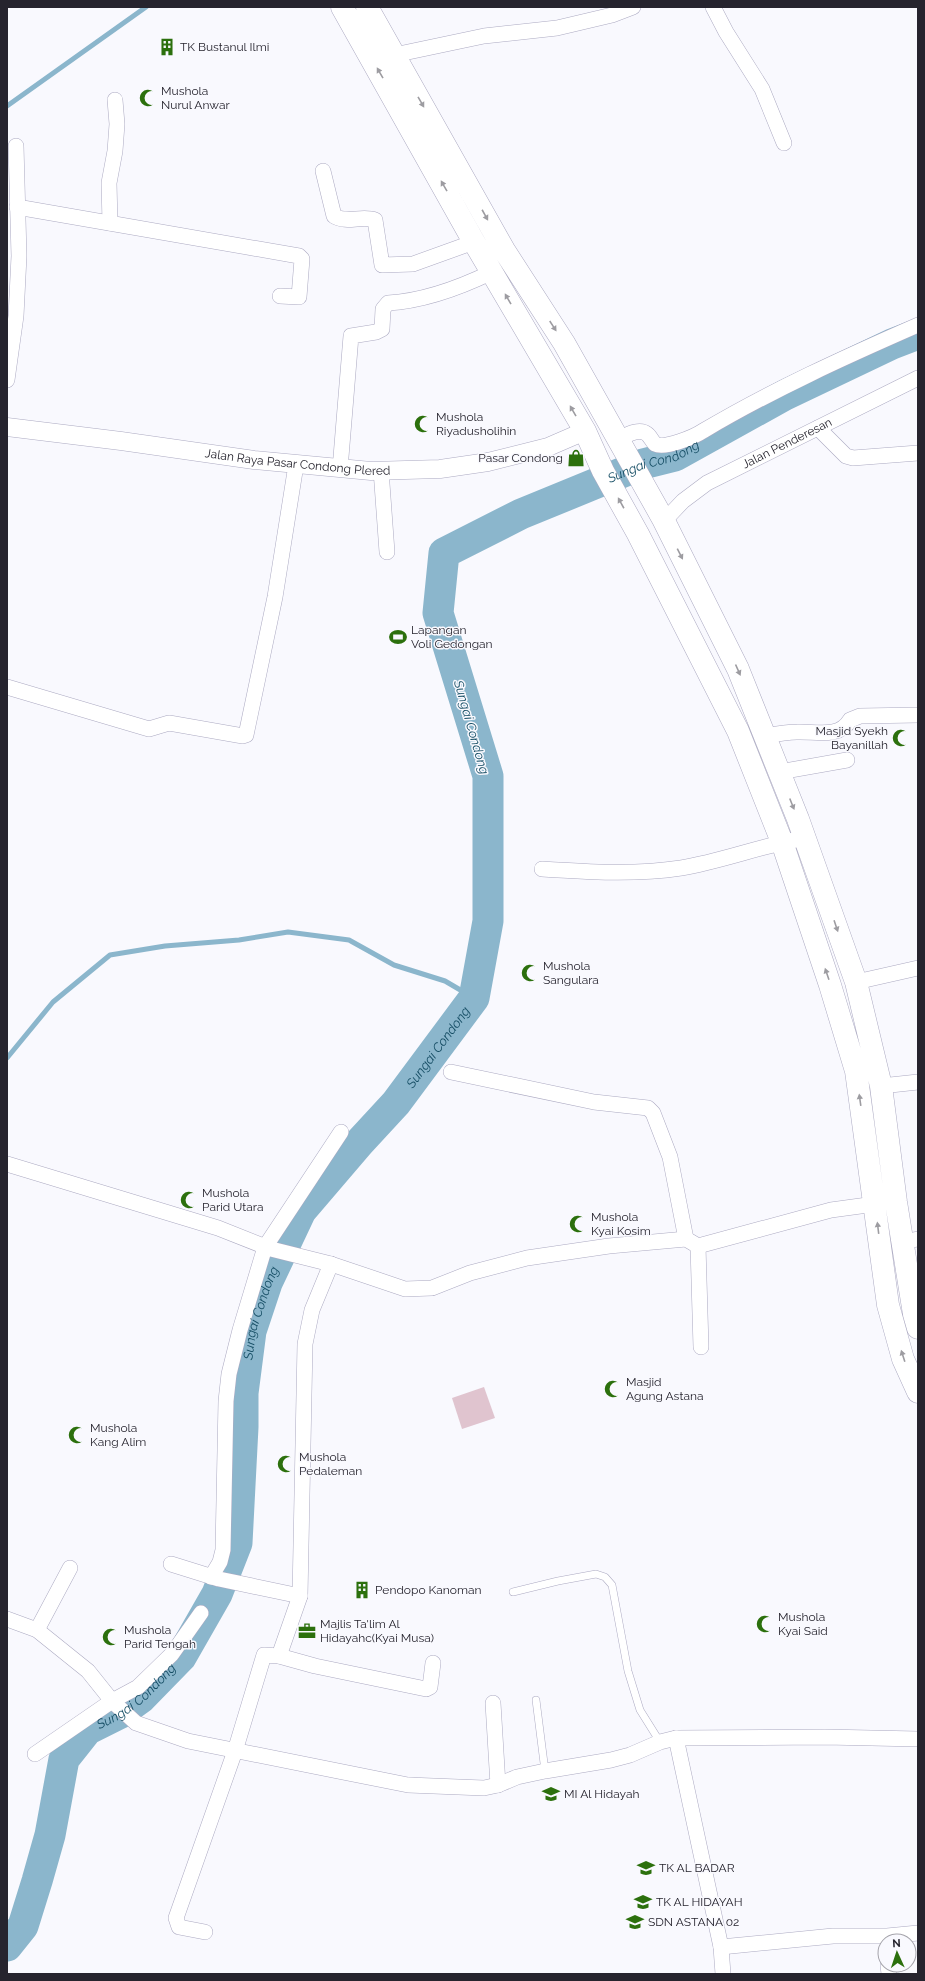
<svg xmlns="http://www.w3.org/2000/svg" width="925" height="1981" font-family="Raleway,sans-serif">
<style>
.green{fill:#e0c4cf}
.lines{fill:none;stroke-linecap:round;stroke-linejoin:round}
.stream{stroke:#8bb6cc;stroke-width:5}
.river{stroke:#8bb6cc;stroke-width:31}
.service-casing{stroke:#acaac2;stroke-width:8}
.minor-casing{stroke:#acaac2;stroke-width:16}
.tertiary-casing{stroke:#acaac2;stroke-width:19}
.trunk-casing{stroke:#acaac2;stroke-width:23}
.service{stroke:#fff;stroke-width:7}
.minor{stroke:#fff;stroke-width:15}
.tertiary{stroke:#fff;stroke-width:18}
.trunk{stroke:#fff;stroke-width:22}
.oneway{fill:#9d9ca1}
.labels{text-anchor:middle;stroke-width:3;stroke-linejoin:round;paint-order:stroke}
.poi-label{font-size:12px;fill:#26242e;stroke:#f9f9fe;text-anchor:start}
.street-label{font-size:12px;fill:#26242e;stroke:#f9f9fe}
.water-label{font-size:13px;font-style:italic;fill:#164e65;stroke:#f9f9fe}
</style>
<rect width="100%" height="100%" fill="#f9f9fe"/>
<path class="green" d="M484,1387l11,31 -33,11 -10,-31z"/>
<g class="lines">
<path class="stream" d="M7,106l139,-99
M7,1058l46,-56 57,-47 55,-9 74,-6 49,-8 61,8 45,25 51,16 29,17"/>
<path class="river" id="s1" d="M7,1946l16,-20 14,-45 13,-46 14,-76 23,-29 32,-16 22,-16 40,-41 36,-63 20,-51 6,-116v-34l8,-62 16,-48 34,-72 59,-69 36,-39 78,-105 14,-77v-145l-50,-163 6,-60 77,-39 122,-50 32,-8 110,-61 107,-51 26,-10"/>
<g class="service-casing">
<path id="service" d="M513,1592l45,-11 38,-7 9,3 7,8 16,86 12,39 20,32
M536,1700l9,71"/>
</g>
<g class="minor-casing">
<g id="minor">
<path d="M713,7l13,25 36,57 22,54"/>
<path d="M394,55l90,-19 73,-8 55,-13 21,-8"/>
<path d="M323,171l11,45c13,8 28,-1 41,4l7,45 31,-1 61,-22"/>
<path d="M17,207l282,49 3,3 -3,38 -19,-1"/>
<path d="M110,223l-1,-40 6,-32 2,-27 -2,-24"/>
<path d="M7,380l9,-64 3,-60 -3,-110"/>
<path d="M818,428l28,28 7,2 65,-5"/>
<path d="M618,439c7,-3 21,-12 29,-5 3,2 5,7 8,10 10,5 39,-7 48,-13 69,-41 142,-74 215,-106"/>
<path d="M340,469l11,-133 25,-4 6,-3 1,-20 5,-6c36,-2 71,-15 104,-31"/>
<path d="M381,470l6,82"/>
<path id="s2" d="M664,521l19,-20 24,-18 211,-105"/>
<path d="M7,687l142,42 20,-6 74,13 3,-1 29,-138 21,-132"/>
<path d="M765,736c11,-2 22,-4 32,-4 18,-1 42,7 53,-12l10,-4 58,-1"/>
<path d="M779,772l68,-12"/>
<path d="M542,869c46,3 93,6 139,-1 42,-7 82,-23 124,-30"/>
<path d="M856,982l62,-14"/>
<path d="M451,1072l143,30 54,6 5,5 17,44 16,82"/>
<path d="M881,1086l37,-4"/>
<path d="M7,1164l211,64 53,21 60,15 74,25 27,-1 38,-15 57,-15 82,-12 77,-7 12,7 133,-36 44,-6"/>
<path d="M902,1242l16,-3"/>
<path d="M698,1246l3,101"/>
<path d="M171,1564l48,15 81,17"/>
<path d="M211,1577l9,-15 3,-12 3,-149 3,-27 11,-44 25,-83 76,-115"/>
<path d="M7,1619l30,11 51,41 24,30 24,22 52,18 220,44 76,3 14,-3 19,-8 28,-6 66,-11 19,-5 30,-13 16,-4 149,-1 93,2"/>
<path d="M37,1630l33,-62"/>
<path d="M279,1656l21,-60 5,-252 7,-34 19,-46"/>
<path d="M493,1703l5,82"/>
<path d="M676,1738l45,209 2,27"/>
<path d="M35,1754l77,-53 26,-14 34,-33 29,-41"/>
<path d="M205,1932l-26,-5 -3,-9 59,-167 29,-96 15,1 36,10 111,23 4,-2 3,-24"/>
<path d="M721,1947l112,-11h54l31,-3"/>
<path d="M888,1965l1,9"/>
</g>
</g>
<g class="tertiary-casing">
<g id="tertiary">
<path id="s3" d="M7,427l114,14 133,19 117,11 69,-2 48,-7 60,-15 37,-16"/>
</g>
</g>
<g class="trunk-casing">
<path id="trunk" d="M342,7l132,235 111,189 18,40 35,63 100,197 44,111 48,143 26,86 32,234 15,54 15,33
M367,7l137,243 60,93 99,176 75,150 60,150 58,163 25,104 15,116 18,112 4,14"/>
</g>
<use href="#service" class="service"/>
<use href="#minor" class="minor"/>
<use href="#tertiary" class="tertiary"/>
<use href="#trunk" class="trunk"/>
</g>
<defs><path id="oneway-solid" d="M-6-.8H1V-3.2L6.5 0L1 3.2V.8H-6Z"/></defs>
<g class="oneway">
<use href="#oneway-solid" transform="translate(380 73) rotate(-120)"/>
<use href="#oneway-solid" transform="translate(421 102) rotate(60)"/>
<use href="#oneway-solid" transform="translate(444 186) rotate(-120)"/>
<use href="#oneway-solid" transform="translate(485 215) rotate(61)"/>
<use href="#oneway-solid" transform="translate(508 299) rotate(-120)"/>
<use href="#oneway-solid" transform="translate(553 326) rotate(57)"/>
<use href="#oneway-solid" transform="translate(573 411) rotate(-120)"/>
<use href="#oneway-solid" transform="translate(621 503) rotate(-119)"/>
<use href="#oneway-solid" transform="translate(680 554) rotate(63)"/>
<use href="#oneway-solid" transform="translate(738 670) rotate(66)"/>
<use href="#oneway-solid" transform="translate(792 804) rotate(68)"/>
<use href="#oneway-solid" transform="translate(836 926) rotate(71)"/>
<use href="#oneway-solid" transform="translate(827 974) rotate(-109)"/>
<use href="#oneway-solid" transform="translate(860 1100) rotate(-98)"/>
<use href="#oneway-solid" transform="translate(878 1228) rotate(-97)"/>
<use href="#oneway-solid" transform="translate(903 1356) rotate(-108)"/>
</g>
<defs>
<g id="building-bare" transform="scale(1.38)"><path d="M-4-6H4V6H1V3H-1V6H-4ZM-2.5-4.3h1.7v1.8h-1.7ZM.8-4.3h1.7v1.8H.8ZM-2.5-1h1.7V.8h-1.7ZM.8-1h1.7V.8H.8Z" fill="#2c700d" stroke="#f9f9fe" stroke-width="2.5" paint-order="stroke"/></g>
<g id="mosque-bare" transform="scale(1.38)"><path d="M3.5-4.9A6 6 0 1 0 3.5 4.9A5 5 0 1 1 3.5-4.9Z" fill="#2c700d" stroke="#f9f9fe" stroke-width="2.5" paint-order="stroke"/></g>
<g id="shop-bare" transform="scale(1.38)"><path d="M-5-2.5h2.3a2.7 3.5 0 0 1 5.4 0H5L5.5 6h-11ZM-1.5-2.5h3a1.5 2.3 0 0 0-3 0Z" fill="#2c700d" stroke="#f9f9fe" stroke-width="2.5" paint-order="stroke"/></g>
<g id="stadium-bare" transform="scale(1.38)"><path d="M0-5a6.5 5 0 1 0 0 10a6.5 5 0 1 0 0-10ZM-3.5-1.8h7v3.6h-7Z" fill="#2c700d" stroke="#f9f9fe" stroke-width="2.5" paint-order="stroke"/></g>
<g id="office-bare" transform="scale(1.38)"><path d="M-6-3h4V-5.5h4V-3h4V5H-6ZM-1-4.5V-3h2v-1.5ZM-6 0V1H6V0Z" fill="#2c700d" stroke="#f9f9fe" stroke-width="2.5" paint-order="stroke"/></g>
<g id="school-bare" transform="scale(1.38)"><path d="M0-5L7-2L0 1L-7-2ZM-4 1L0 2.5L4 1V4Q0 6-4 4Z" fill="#2c700d" stroke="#f9f9fe" stroke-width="2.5" paint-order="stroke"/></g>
</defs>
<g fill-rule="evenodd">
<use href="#building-bare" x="167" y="47"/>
<use href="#mosque-bare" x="148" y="98"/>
<use href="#mosque-bare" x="423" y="424"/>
<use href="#shop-bare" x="576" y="458"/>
<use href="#stadium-bare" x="398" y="637"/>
<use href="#mosque-bare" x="901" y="738"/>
<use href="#mosque-bare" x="530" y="973"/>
<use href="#mosque-bare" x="189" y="1200"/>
<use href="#mosque-bare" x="578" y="1224"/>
<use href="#mosque-bare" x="613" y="1389"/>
<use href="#mosque-bare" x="77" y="1435"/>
<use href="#mosque-bare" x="286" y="1464"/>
<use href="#building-bare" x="362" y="1590"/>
<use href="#mosque-bare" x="765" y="1624"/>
<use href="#office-bare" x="307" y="1631"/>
<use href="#mosque-bare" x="111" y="1637"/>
<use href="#school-bare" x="551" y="1794"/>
<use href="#school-bare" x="646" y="1868"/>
<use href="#school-bare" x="643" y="1902"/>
<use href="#school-bare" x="635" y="1922"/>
</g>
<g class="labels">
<g class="poi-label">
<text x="180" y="51">TK Bustanul Ilmi</text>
<text x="161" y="95">Mushola<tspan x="161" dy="14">Nurul Anwar</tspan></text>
<text x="436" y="421">Mushola<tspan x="436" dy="14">Riyadusholihin</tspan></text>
<text x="563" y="462" text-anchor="end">Pasar Condong</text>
<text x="411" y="634">Lapangan<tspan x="411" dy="14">Voli Gedongan</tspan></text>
<text x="888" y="735" text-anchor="end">Masjid Syekh<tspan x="888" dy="14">Bayanillah</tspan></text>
<text x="543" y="970">Mushola<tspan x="543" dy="14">Sangulara</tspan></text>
<text x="202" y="1197">Mushola<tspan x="202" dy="14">Parid Utara</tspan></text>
<text x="591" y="1221">Mushola<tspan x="591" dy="14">Kyai Kosim</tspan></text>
<text x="626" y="1386">Masjid<tspan x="626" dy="14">Agung Astana</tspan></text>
<text x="90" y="1432">Mushola<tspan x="90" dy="14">Kang Alim</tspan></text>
<text x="299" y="1461">Mushola<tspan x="299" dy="14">Pedaleman</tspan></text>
<text x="375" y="1594">Pendopo Kanoman</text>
<text x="778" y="1621">Mushola<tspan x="778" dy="14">Kyai Said</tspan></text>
<text x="320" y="1628">Majlis Ta'lim Al<tspan x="320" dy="14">Hidayahc(Kyai Musa)</tspan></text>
<text x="124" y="1634">Mushola<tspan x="124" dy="14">Parid Tengah</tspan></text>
<text x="564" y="1798">MI Al Hidayah</text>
<text x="659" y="1872">TK AL BADAR</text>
<text x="656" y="1906">TK AL HIDAYAH</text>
<text x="648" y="1926">SDN ASTANA 02</text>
</g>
<g class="street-label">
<text dy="4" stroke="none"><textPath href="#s2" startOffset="147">Jalan Penderesan</textPath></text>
<text dy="4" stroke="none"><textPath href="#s3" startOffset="293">Jalan Raya Pasar Condong Plered</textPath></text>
</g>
<g class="water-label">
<text dy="5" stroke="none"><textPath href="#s1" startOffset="1783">Sungai Condong</textPath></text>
<text transform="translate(472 727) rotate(74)" y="5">Sungai Condong</text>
<text dy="5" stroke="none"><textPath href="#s1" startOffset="1039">Sungai Condong</textPath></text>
<text dy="5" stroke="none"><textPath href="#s1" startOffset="715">Sungai Condong</textPath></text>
<text dy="5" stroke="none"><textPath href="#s1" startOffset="295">Sungai Condong</textPath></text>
</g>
</g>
<rect width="925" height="1981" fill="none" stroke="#26242e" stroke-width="16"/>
<g transform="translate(897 1953) rotate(357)"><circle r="19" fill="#f9f9fe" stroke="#a5a4ab"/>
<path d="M0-3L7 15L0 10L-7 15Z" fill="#2c700d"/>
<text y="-6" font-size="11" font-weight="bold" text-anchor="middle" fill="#26242e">N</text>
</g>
</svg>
